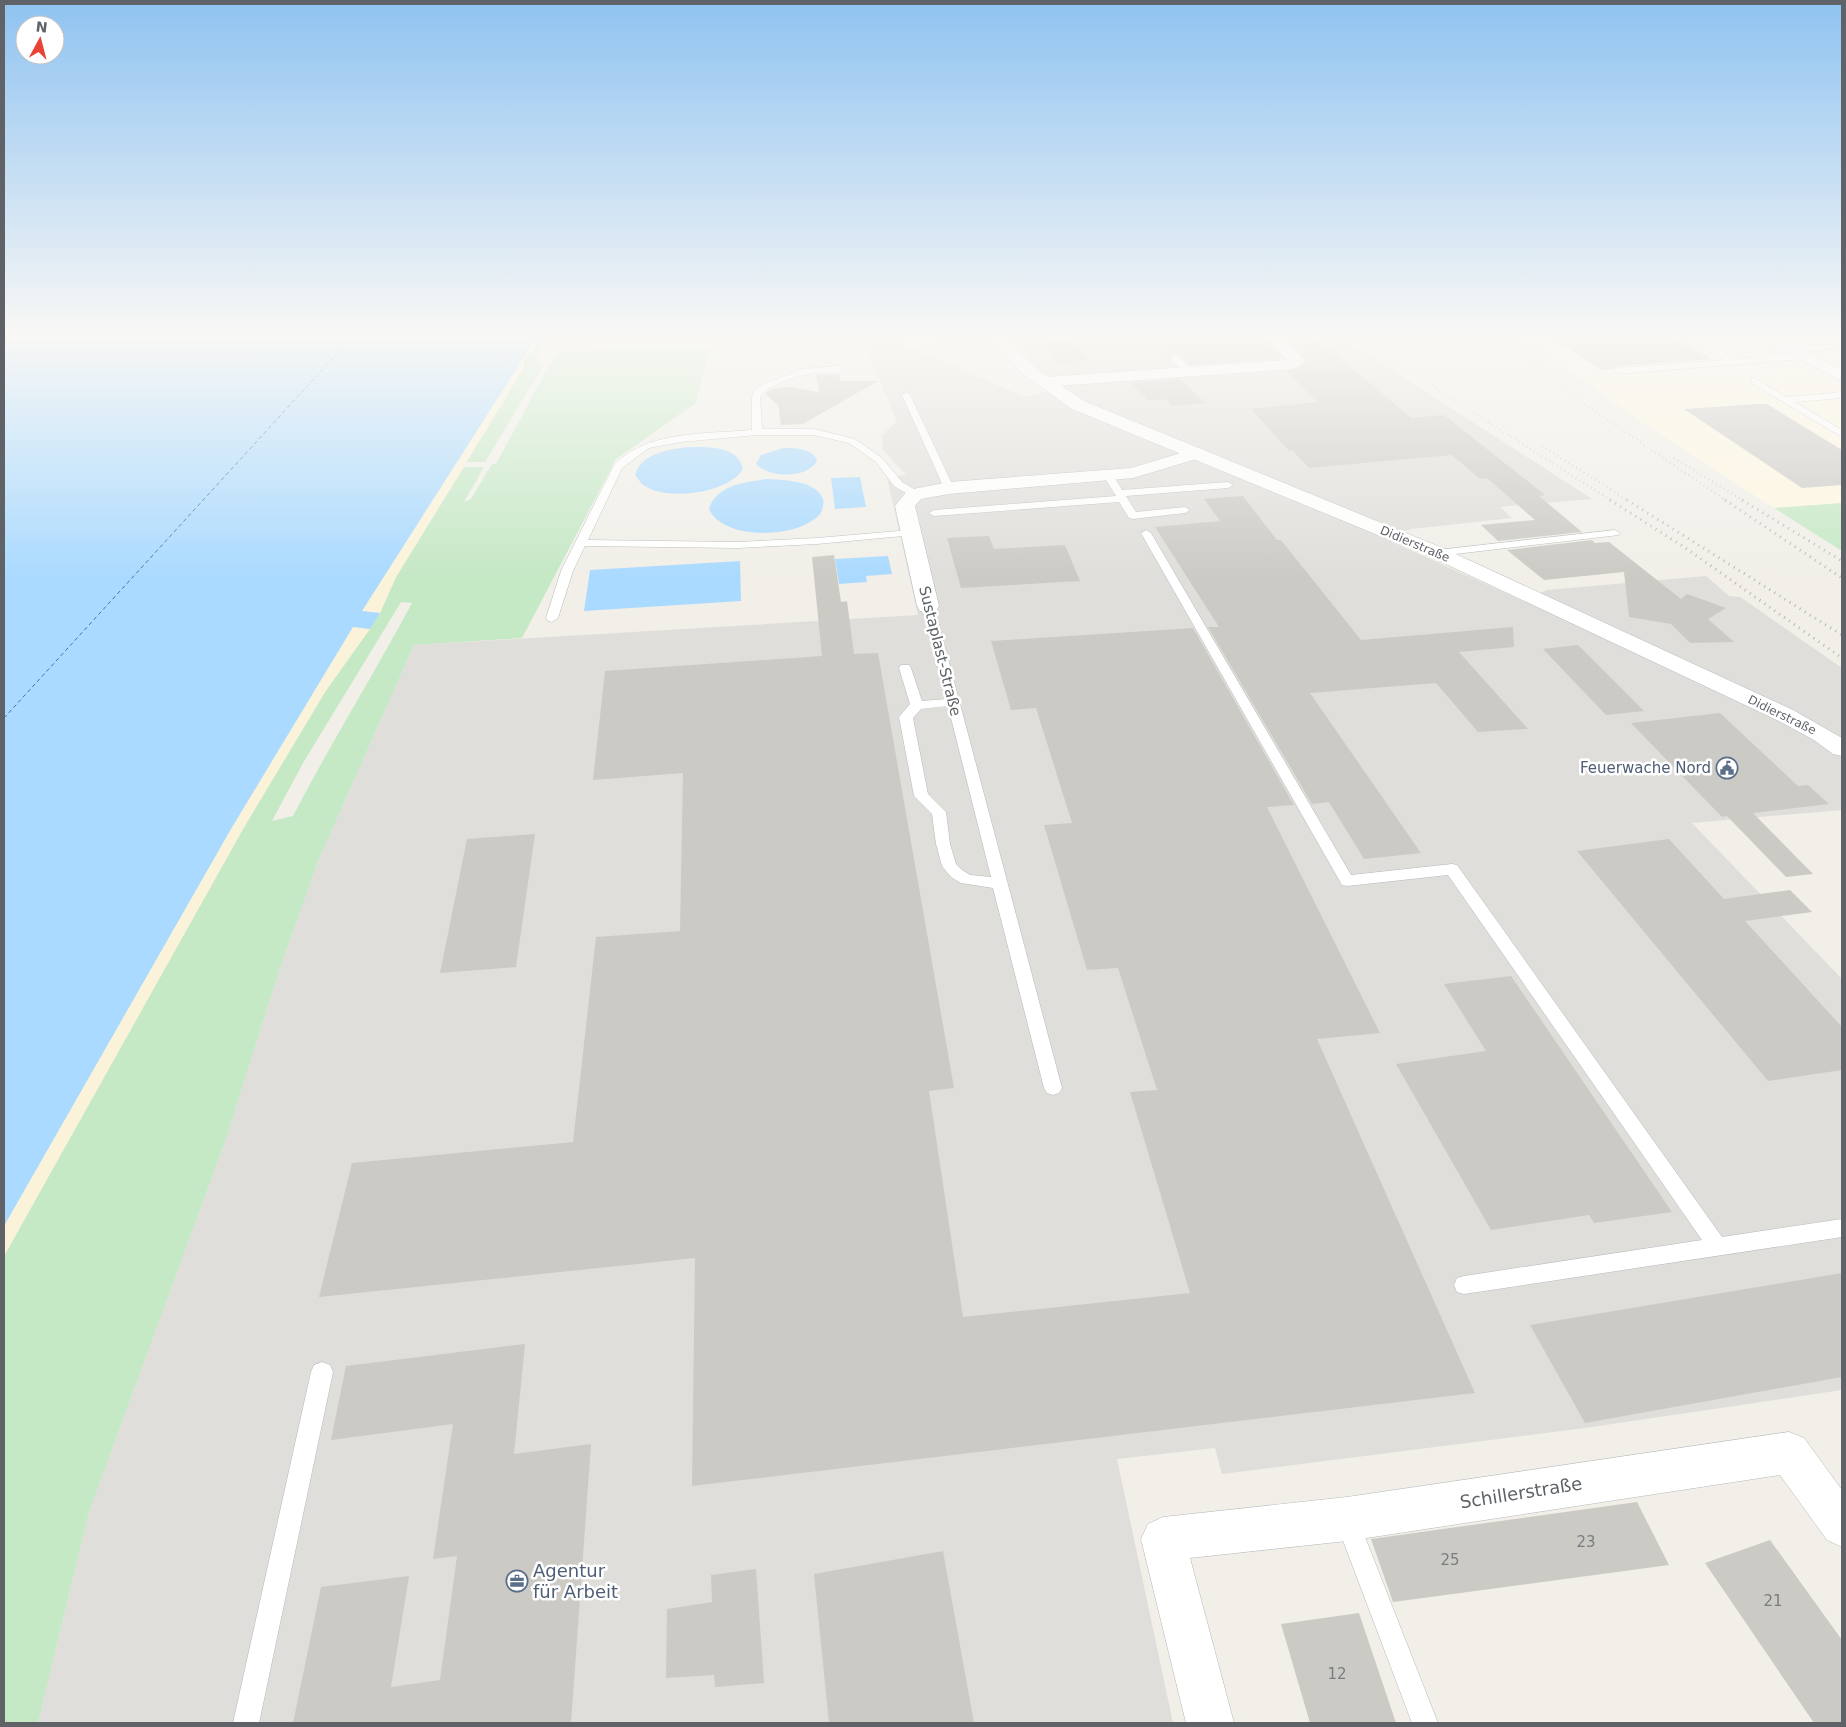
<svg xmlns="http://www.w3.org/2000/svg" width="1846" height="1727" font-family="'DejaVu Sans',sans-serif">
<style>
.commercial{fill:#fef7e0}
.industrial{fill:#e0deda}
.green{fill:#c5e8c5;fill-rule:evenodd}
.sand{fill:#fbf3d9}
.water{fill:#aadaff}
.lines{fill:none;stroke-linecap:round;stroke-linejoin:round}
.ferry{stroke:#4174aa;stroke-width:1;stroke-dasharray:4 3;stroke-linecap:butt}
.building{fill:#cccac5}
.lane-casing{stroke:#b5b8bc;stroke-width:1}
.street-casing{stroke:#b5b8bc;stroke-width:1}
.secondary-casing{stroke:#b6babf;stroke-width:1}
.lane{fill:#fff;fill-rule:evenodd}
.street{fill:#fff;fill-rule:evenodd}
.secondary{fill:#fff;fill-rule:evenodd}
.rail-far1{stroke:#b6b7b8;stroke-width:2.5;stroke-dasharray:0.5 4;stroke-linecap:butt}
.rail{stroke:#b6b7b8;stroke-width:3;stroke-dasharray:1 5;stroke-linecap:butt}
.labels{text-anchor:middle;stroke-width:5;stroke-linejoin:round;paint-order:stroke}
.far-street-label{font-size:12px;fill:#5f6368;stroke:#fff}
.street-label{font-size:15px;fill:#5f6368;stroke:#fff}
.service-label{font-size:15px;fill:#4e5e75;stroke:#fff;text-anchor:end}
.near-number-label{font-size:15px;fill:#7a7d7f}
.near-street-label{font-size:18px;fill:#5f6368;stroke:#fff}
.near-service-label{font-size:18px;fill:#4e5e75;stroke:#fff;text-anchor:start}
</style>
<rect width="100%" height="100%" fill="#f1efe8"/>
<path class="commercial" d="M904,335h82l-79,6z
M1520,335h228l57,30 37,20v118l-68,5 -134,-87z
M1771,335h71v39z"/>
<path class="industrial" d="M861,335h21l143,62 33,-9 -53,-53h333l254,164 -92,8 12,11 -100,11 -30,8 141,64 24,-11 159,-14 23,20 11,1 102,71v142l-150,13 150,156v411l-257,38 -363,46 -7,-26 -98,11 56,264h-1135l51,-211 136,-370 55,-174 39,-109 95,-214 504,-30 -31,-137 19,-3 -23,-25 -1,-15 15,-13z"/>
<path class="green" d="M541,335h8l-13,25 2,3 6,1 -1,2 -58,96h-19l58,-96 -2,-2c6,-10 16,-18 19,-29z
M710,347l-14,56 -80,56 -94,179 -108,7 -95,214 -39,109 -55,174 -136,370 -51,211h-34v-467l239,-427 82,-137 55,-79 16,-36 68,-110h20l-20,35 7,-3 21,-35h4l55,-102 10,-11zM401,602l11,1c-38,71 -81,140 -119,213l-21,5 31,-58z
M1842,503v48l-68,-43z"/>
<path class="sand" d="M538,335h3l-8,17h-4l-6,12 1,2 -17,30 -111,181 -16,36 -18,-2z
M353,626l17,3 -45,63 -82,137 -239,427v-30l227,-397z"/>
<path class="water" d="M4,335h534l-176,276 18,2 -10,16 -17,-2 -122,202 -227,397z
M687,447c20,0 51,-2 56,22 -15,25 -79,33 -101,15 -2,-2 -5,-7 -7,-9 7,-22 32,-25 52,-28z
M783,448c12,0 30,0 34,13 -10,18 -48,17 -61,3l5,-9z
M860,477l6,30 -31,2 -4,-31z
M767,479c16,1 49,1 56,20 1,5 0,10 -3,15 -21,25 -97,27 -111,-5 7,-24 36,-27 58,-30z
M888,556l4,18 -26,2 1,6 -28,2 -4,-25z
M740,561l1,40 -157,10 6,-41z"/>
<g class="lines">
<path class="ferry" d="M4,718l350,-383"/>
</g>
<path class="building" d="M1176,335h87l20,23 -93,7 -13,-12 -7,1 -1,4 -11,-13 26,-2z
M1283,335h30l98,83 33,-3 101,80 -6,1 43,36 -84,9 -17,-16 54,-5 -48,-42 -7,1 -28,-24 -143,13 -17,-18 -3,1 -38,-42 66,-7 -31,-31 13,-2 8,-8z
M1547,335h122l43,24 -95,7 -4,3 -11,1z
M1076,337v5l14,19 -32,2 -17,-23z
M839,374l2,7h37l-75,43 -22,1 -3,-20 -13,-11 2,-2 8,-4 15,-1 29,5 -3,-17z
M1180,379l25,24 -33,3 -7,-7 -17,2 -17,-18z
M1758,404h9l75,46v35l-40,3 -118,-79z
M1243,496l34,44h4l80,100 152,-13 1,20 -55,5 69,77 -50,3 -42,-49 -126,10 111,160 -57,6 -35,-57 -17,2 -104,-177h11l-64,-100 65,-6 -16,-22z
M989,536l5,13 71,-4 15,36 -119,7 -14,-50z
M1592,540l3,3 14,-1 72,57 6,-5 39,14 -18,11 26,23 -44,1 -19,-19 -42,-7 -5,-45 -80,8 -37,-30z
M834,555l7,47 6,-1 7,53 24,-1 76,435 -25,3 34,226 227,-24 -60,-201 27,-2 -39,-122 -31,2 -43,-145 28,-2 -36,-115 -25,2 -20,-69 202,-13 101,177 -27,2 113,226 -63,6 158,354 -783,93 3,-228 -376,39 33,-134 221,-21 23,-205 84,-6 3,-158 -90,7 12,-109 217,-15 -10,-99z
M1578,645l66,66 -38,4 -63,-66z
M1720,713l78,73 10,-1 21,19 -76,9 60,61 -27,3 -59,-61 -5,1 -91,-94z
M535,834l-19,133 -76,6 27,-134z
M1669,839l55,60 66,-9 22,22 -67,9 97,106v43l-74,11 -191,-230z
M1511,976l161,236 -78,11 -5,-8 -98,15 -95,-166 90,-13 -42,-67z
M1842,1273v104l-257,46 -55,-98z
M525,1344l-11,110 77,-10 -20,279h-278l28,-136 88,-11 -18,111 49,-7 17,-124 -24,3 20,-135 -122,16 15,-74z
M1637,1502l32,63 -276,37 -22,-63z
M1770,1540l72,100v83h-28l-109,-160z
M943,1551l31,172h-145l-15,-149z
M756,1569l8,114 -49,4 -1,-12 -48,3 1,-69 45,-7 -1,-27z
M1359,1613l37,110h-86l-29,-99z"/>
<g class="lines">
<g class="lane-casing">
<path id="lane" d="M1683,335h10l43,24 68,-6 4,3 -4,3 -187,15 -4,-3 4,-3 108,-8z
M1842,344v4l-50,5 -4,-3 4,-3z
M1171,355h6l14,14v4h-6l-14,-14z
M840,366l3,1v4c-13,3 -27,1 -39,4 -10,2 -42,13 -44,23l2,31h52l41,10 27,19 20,24 17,10v4h-8l-17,-10 -18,-24 -27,-19 -35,-8h-57l-76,7 -32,6 -27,20 -34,72 150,2 79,-4 93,-8 4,1 1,2 -1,2 -97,9 -79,4 -153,-2 -12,25 -15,47 -6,4 -4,-1 -2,-3 15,-47 52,-104c30,-37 96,-33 139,-37v-32l2,-7 7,-6 42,-16z
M1754,378l33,19 55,-5v6l-47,4 47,28v7l-91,-54v-4z
M906,392l4,3 44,93 -1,2h-8l-1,-2 -42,-93z
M1108,472l4,1 10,17 106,-8 5,3 -5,3 -102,8 10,16 49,-5 5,3 -5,3 -52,6 -4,-1 -10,-16 -185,14 -5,-3 5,-3 182,-14 -13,-21z
M1146,530l5,3 200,342 101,-11 5,1 265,372 120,-18v18l-378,57 -7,-2 -3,-7 3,-7 7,-2 238,-36 -254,-365 -101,11 -5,-1 -201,-352z
M1615,530l5,3 -1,2 -181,21 -5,-3 5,-3z
M928,603l6,3 128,482 -3,5 -6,2 -6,-2 -3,-5 -51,-200 -32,-5 -10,-6 -9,-11 -6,-22 -4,-30 -18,-18 -15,-79 11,-13 -11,-36 2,-3h8l2,3 11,33 24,-2 -24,-93zM948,706l43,171 -21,-2 -8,-5 -6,-6 -6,-20 -4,-32 -18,-18 -15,-76 8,-9z
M322,1362l8,3 3,7 -74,351h-26l78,-351 3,-7z
M1348,1510l8,4 82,209h-26l-76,-201 4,-8z"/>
</g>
<g class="street-casing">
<path id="street" d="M1265,335h15l23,23 2,3 -7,6 -6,2 -248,18 -6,-2 -2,-3 2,-3 6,-2 243,-17z
M1197,448l6,1 3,4 -3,4 -70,21 -184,16 -28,5 -6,7 24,100 -3,5 -8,1 -8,-1 -3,-5 -22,-100 13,-16 41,-8 182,-14z
M1789,1432l15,6 38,52v57l-15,-7 -47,-65 -433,66 -157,17 44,165h-48l-45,-184 7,-15 15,-7 184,-20z"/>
</g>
<g class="secondary-casing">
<path id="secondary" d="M988,335h15l32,33 49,33 361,148 348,161 49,28v18l-9,-2 -19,-14 -37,-20 -346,-163 -359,-148 -49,-35z
M1756,335h19l67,35v11l-84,-43z"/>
</g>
<use href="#lane" class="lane"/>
<use href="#street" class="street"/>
<use href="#secondary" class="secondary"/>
<path class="rail-far1" d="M1352,335l260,166
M1496,335l83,66 148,100
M1506,335l47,38
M1542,446l87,55
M1674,458l70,43"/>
<path class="rail" d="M1610,500l74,47 158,111
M1627,500l215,135
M1725,500l117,78
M1742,500l100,61"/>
</g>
<linearGradient id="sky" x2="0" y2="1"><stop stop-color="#8fc3f1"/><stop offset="0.58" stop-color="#f9f8f5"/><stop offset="1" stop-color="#f9f8f5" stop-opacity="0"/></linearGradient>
<rect width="1846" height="577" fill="url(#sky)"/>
<defs>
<g id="civic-ring" transform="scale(1.125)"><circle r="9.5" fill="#fff" stroke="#5c6f8a" stroke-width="1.5"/><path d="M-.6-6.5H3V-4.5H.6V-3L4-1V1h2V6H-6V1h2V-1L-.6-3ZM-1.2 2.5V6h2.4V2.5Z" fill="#5c6f8a"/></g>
<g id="office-ring" transform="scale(1.125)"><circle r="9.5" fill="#fff" stroke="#5c6f8a" stroke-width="1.5"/><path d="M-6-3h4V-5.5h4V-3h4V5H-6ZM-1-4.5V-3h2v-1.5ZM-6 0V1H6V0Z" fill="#5c6f8a"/></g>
</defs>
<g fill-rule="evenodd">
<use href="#civic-ring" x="1727" y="768"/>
<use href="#office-ring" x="517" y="1581"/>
</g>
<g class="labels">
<g class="far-street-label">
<text transform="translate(1415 544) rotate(23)" y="4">Didierstraße</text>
<text transform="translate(1782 715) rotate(26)" y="4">Didierstraße</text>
</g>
<g class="street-label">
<text transform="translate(940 651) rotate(76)" y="5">Sustaplast-Straße</text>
</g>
<g class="service-label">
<text x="1711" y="773">Feuerwache Nord</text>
</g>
<g class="near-number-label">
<text x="1586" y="1547">23</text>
<text x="1450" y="1565">25</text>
<text x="1773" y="1606">21</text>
<text x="1337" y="1679">12</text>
</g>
<g class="near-street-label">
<text transform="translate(1521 1493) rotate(-9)" y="6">Schillerstraße</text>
</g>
<g class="near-service-label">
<text x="533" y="1577">Agentur<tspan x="533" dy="21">für Arbeit</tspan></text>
</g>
</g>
<rect width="1846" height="1727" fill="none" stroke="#5f6368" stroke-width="10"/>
<g transform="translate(40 40) rotate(7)"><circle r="24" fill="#ffffff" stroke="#bfc1c3"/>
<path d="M0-4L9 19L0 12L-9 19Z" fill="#ea4335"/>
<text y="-8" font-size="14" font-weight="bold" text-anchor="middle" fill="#5f6368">N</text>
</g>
</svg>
